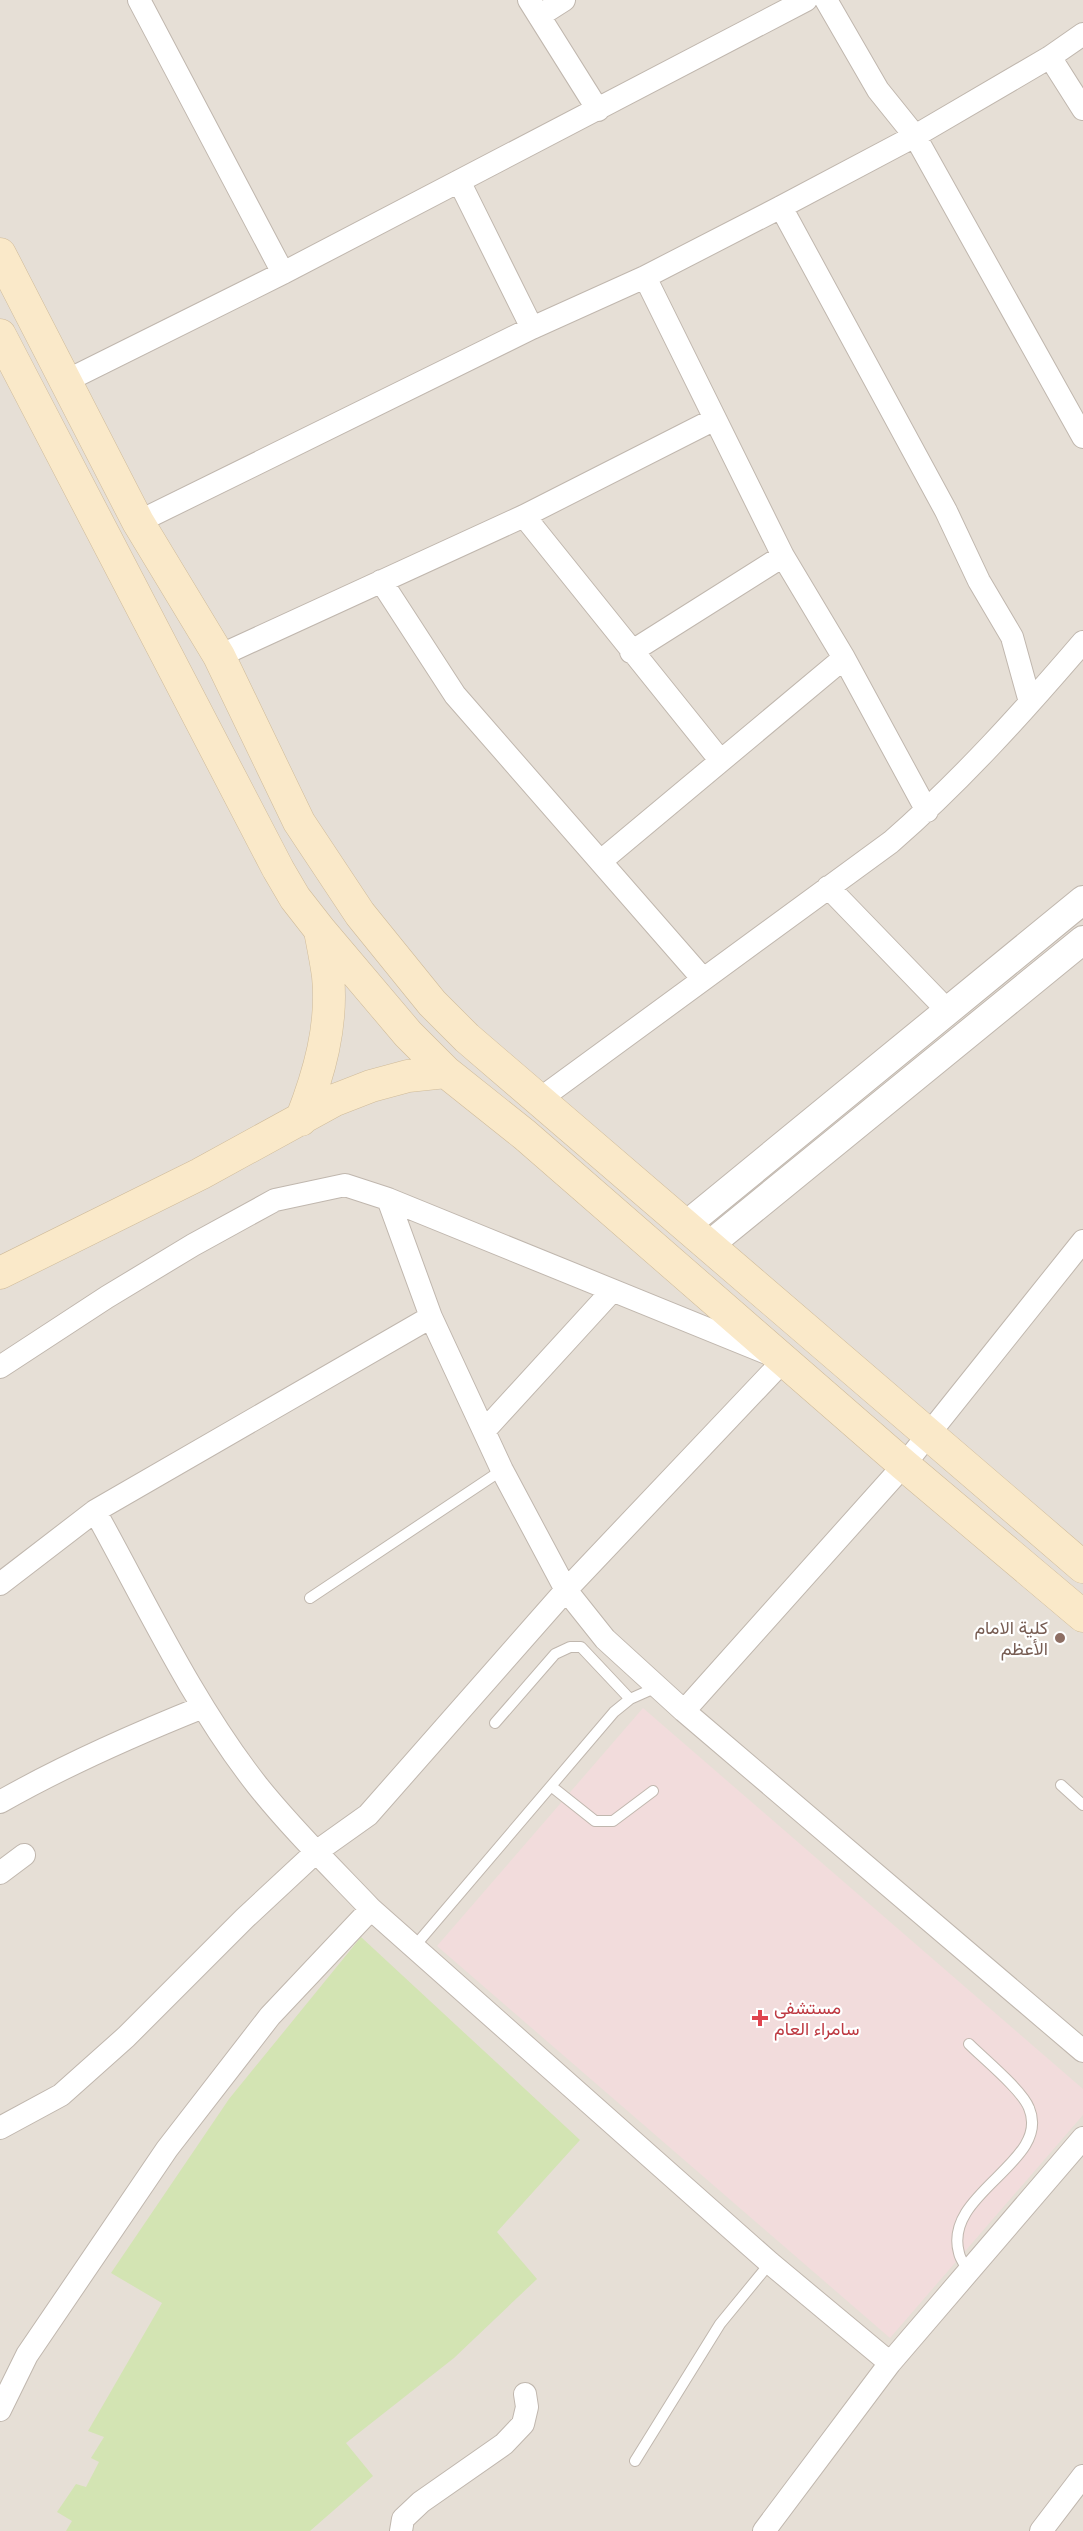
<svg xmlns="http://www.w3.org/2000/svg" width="1083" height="2531" font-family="Lato,Vazirmatn,sans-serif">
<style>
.residential{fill:#e6dfd6}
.medical{fill:#f2dcdc}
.green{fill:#d3e4b3}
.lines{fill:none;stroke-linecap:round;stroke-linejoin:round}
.service-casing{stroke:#c0b7ae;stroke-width:12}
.minor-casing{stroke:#c0b7ae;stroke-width:24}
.tertiary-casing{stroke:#c0b7ae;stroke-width:30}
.secondary-casing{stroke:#cfbb9a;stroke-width:33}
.service{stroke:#fff;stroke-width:10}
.minor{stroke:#fff;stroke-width:22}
.tertiary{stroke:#fff;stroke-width:28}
.secondary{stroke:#fae9c9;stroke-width:32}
.education-dot{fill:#8d6e63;stroke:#fff;stroke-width:2}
.health-dot{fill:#e0444e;stroke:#fff;stroke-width:2}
.labels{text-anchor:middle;stroke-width:4.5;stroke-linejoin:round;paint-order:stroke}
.education-label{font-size:18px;fill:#785e54;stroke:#fff;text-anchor:end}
.health-label{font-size:18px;fill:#be3a42;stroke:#fff;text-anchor:start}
</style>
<rect width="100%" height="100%" fill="#f2eee7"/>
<path class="residential" d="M0,0h1083v2531h-1083z"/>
<path class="medical" d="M643,1708l440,381v26l-193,223 -453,-392z"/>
<path class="green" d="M361,1937l219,203 -83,92 40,47 -83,79 -108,85 27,33 -63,55h-244l6,-10 -15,-9 19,-28 10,3 13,-25 -8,-4 13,-21 -16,-6 74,-128 -51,-30 118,-174z"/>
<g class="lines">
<g class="service-casing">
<path id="service" d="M310,1598l192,-128
M495,1723l60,-69 15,-7h11l49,52
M1061,1785l22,20
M551,1786l44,35h18l40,-30
M414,1947l200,-235 16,-13 27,-12
M968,2270c-3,-5 -8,-11 -9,-17 -17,-60 93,-91 70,-145 -7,-18 -45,-49 -60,-64
M635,2461l85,-137 50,-61"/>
</g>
<g class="minor-casing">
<path id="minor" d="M139,0l144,273
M529,0l69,110
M826,0l52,90 37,46 168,301
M539,16l25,-16
M1050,57l33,52
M459,181l73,147
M781,207l165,304 33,70 33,56 18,65
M645,277l138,279 61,102 83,153
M66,381l217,-108 523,-273
M524,516l196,244
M138,522l394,-194 113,-51 136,-70 134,-71 135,-79 33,-23
M381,581l74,114 248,284
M631,652l152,-96
M219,656l305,-140 191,-97
M601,861l243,-203
M828,887l119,123
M540,1099l351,-257c70,-61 132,-130 192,-200
M431,1317l71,153 64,120 39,49 79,72 399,340
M0,1367l107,-70 86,-52 82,-45 70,-15 43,14 396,161 -218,230 -198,225 -52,37 -71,66 -119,119 -65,58 -61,33
M484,1431l128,-140
M95,1511c51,92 97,191 162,274 35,44 76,84 114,124l399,354 120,100
M0,1584l95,-73 336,-194 -43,-118
M684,1711l220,-246 179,-224
M0,1802c65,-37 133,-67 203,-95
M0,1873l24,-18
M0,2410l27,-55 140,-206 103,-133 101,-107
M401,2531l2,-12 18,-17 83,-58 19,-20 4,-17 -2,-13
M764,2531l126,-168 193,-225
M1041,2531l42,-55"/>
</g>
<g class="tertiary-casing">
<path id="tertiary" d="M685,1226l398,-326
M708,1246l375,-306"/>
</g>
<g class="secondary-casing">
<path id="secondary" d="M0,254l138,268 81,134 80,166 61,92 72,89 35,35 616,529
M0,335l278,534 17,29 25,32 88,104 38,38 79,63 379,330 179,151
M301,1120c18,-46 32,-94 27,-144 -2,-15 -5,-30 -8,-45
M0,1273l200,-99 135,-74 36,-14 37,-10 38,-4"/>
</g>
<use href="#service" class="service"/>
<use href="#minor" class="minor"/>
<use href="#tertiary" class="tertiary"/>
<use href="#secondary" class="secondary"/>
</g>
<circle class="education-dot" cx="1060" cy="1638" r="6"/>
<path class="health-dot" d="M757 2009h6v6h6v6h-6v6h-6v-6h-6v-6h6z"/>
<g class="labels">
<g class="education-label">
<text x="1048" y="1634">كلية الامام<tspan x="1048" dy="21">الأعظم</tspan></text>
</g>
<g class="health-label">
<text x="774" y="2014">مستشفى<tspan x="774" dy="21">سامراء العام</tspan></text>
</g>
</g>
</svg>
